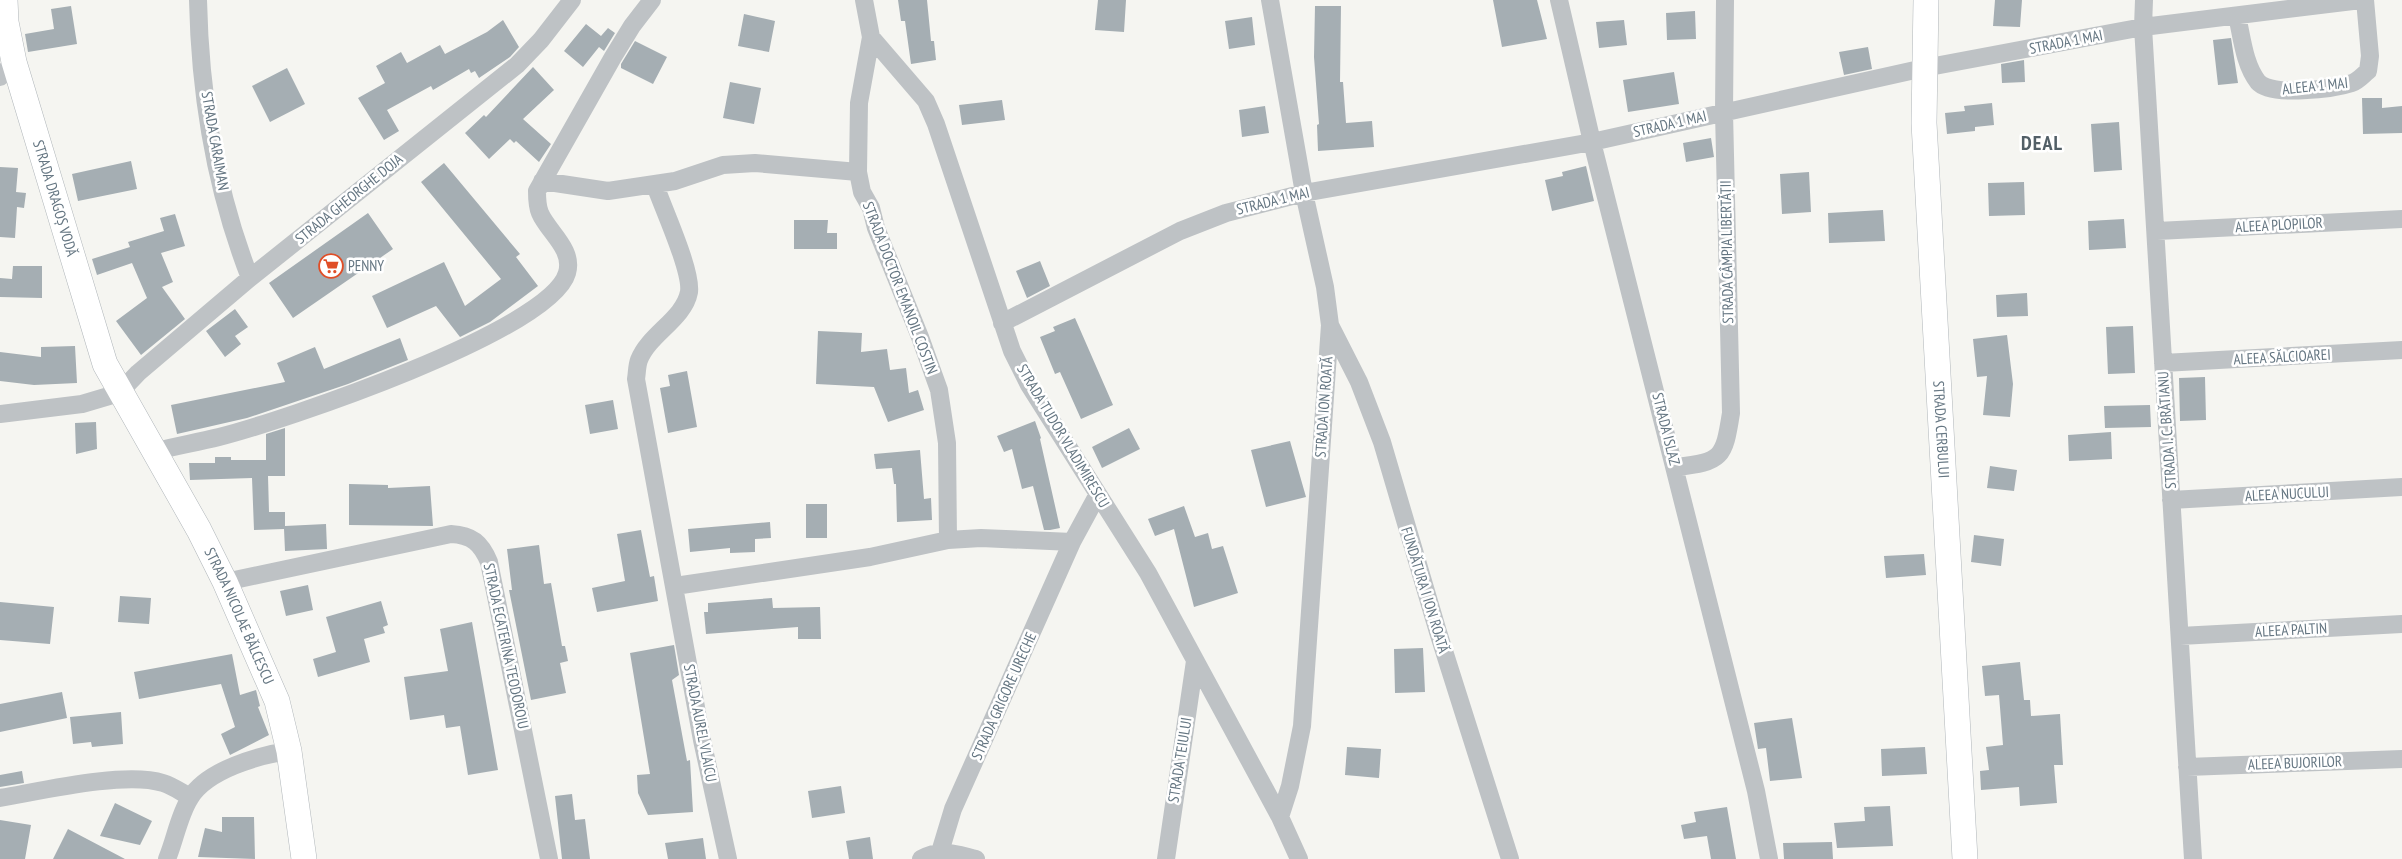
<svg xmlns="http://www.w3.org/2000/svg" width="2402" height="859" font-family="'PT Sans Narrow',sans-serif">
<style>
.building{fill:#a5aeb3}
.lines{fill:none;stroke-linecap:round;stroke-linejoin:round}
.secondary-casing{stroke:#b0b6ba;stroke-width:26}
.street{stroke:#bec2c5;stroke-width:18}
.secondary{stroke:#fff;stroke-width:25}
.labels{text-anchor:middle;stroke-width:5;stroke-linejoin:round;paint-order:stroke}
.street-label{font-size:15px;fill:#657682;stroke:#fff}
.poi-label{font-size:15px;fill:#657682;stroke:#fff;text-anchor:start}
.district-label{font-size:20px;font-weight:bold;letter-spacing:1px;fill:#525f67;stroke:#fff}
</style>
<rect width="100%" height="100%" fill="#f5f5f1"/>
<path class="building" d="M898,0h29l4,41h3l2,19 -25,4 -6,-43h-4z
M1098,0h28l-2,32 -29,-2z
M1493,0h44l10,39 -45,8z
M1995,0h27l-2,27 -27,-1z
M71,6l6,38 -49,8 -3,-18 29,-5 -3,-20z
M1315,6h26l-1,76h3l3,41 26,-2 2,26 -56,4 -1,-26 2,-1 -5,-67z
M1695,11l1,28 -29,1 -1,-27z
M744,14l31,7 -6,31 -31,-6z
M1252,17l3,28 -26,4 -4,-28z
M503,20l16,27 -9,10 -31,21 -4,-7 -4,2 -2,-4 -36,21 -2,-4 -44,24 12,21 -15,9 -26,-42 27,-15 -9,-17 25,-14 6,11 33,-18 5,9 42,-22z
M1624,20l3,25 -28,3 -3,-26z
M586,24l15,12 7,-8 7,5 -11,18 -5,-4 -16,20 -19,-16z
M2231,38l7,45 -20,2 -5,-45z
M635,41l32,16 -14,27 -32,-16v-4z
M1868,47l4,22 -28,6 -5,-23z
M2024,60l1,22 -23,1 -1,-19z
M533,67l21,23 -31,29 28,25 -12,18 -23,-21 -2,2 -4,-4 -21,20 -24,-26 19,-18 2,2z
M287,68l18,36 -35,18 -18,-36z
M1674,72l5,32 -51,8 -5,-32z
M730,82l31,6 -7,36 -31,-6z
M2362,98h20v10l20,-2v27l-39,1z
M1002,100l3,20 -43,5 -3,-20z
M1992,103l2,22 -19,2v4l-28,3 -2,-21 20,-2 -1,-5z
M1265,106l4,27 -27,4 -3,-27z
M2119,122l3,48 -28,2 -3,-48z
M1711,138l3,19 -28,5 -3,-19z
M131,161l6,28 -59,12 -6,-27z
M444,163l76,91 -4,3 22,29 -48,36 -30,15 -24,-31 -49,22 -15,-32 72,-34 21,44 36,-27 -80,-97z
M1586,166l8,35 -42,10 -7,-31 18,-4 -1,-4z
M0,167l18,1 -2,24 10,1 -2,15 -7,-1 -2,31 -15,-1z
M1809,172l2,40 -29,2 -2,-40z
M2024,182l1,33 -36,1 -1,-33z
M1883,210l2,31 -56,2 -1,-30z
M368,213l25,36 -100,69 -24,-35z
M175,214l10,32 -24,7 12,29 -11,5 23,32 -44,36 -25,-34 31,-23 -15,-35 -35,12 -5,-16 38,-12 -2,-5 36,-11 -4,-13z
M2124,219l2,29 -37,2 -1,-29z
M794,220h34l-1,13h10v16h-43z
M1040,261l10,25 -23,12 -11,-27z
M13,266h29v32l-42,-1v-19l12,1z
M2027,293l1,23 -31,1 -1,-22z
M235,309l13,18 -13,9 6,8 -16,13 -19,-26z
M1075,318l38,87 -32,14 -21,-47 -5,2 -15,-37 15,-6 -2,-4z
M2133,326l2,47 -27,1 -2,-47z
M818,331l44,2 -1,19 26,-3 3,21 16,-2 3,25 9,-3 6,20 -36,12 -14,-35 -58,-3z
M2007,335l6,49 -3,33 -27,-2 4,-39 -10,1 -4,-38z
M400,338l8,22 -60,24 -101,34 -70,16 -6,-29 114,-23 -8,-19 38,-16 9,22z
M75,346l2,37 -43,2 -34,-4v-29l41,5v-10z
M687,371l10,56 -29,6 -8,-45 10,-2 -2,-11z
M2205,377l1,43 -26,1 -1,-43z
M613,400l5,29 -28,5 -5,-29z
M2150,405l1,22 -46,1 -1,-22z
M1035,421l6,17 -1,1 20,89 -10,2h-6l-11,-44 -11,3 -10,-40 -8,3 -7,-16z
M96,422l1,27 -21,5 -1,-31z
M285,428v48h-17l1,36h16v14l41,-2 1,25 -42,2 -1,-22 -30,1 -2,-52 -62,2 -1,-17h26v-6h16v3h35v-26z
M1129,428l11,21 -38,19 -10,-21z
M2111,432l1,27 -43,2 -1,-26z
M1290,441l16,56 -40,10 -15,-57z
M920,450l4,49 7,-1 1,22 -35,2 -1,-38h-2l-2,-16 -16,1 -2,-15z
M1990,466l27,4 -3,21 -27,-3z
M349,484l39,1v3l42,-2 3,40 -84,-1z
M806,504h21v34h-21z
M1184,506l11,31 13,-4 4,16 11,-3 15,47 -44,14 -20,-78 -19,7 -7,-17z
M770,522l1,16 -16,1v13l-25,1v-5l-40,4 -2,-23z
M641,530l9,47 4,-1 4,25 -61,11 -5,-24 33,-7 -8,-47z
M1974,535l30,4 -3,27 -30,-4z
M539,545l5,39 7,-1 11,63h3l3,15 -8,2 6,30 -35,7 -22,-110h3l-5,-41z
M1924,554l2,21 -40,3 -2,-22z
M308,585l5,25 -27,6 -6,-25z
M120,596l31,2 -2,26 -31,-2z
M772,598l1,10 47,-1 1,32h-23v-12l-92,7 -2,-22h4v-9z
M381,601l7,24 -5,2 2,6 -21,6 6,23 -52,15 -5,-18 23,-7 -10,-35z
M0,602l54,5 -4,37 -50,-4z
M472,622l26,148 -30,5 -8,-49 -14,2 -2,-13 -34,5 -6,-43 44,-6 -8,-42z
M674,645l5,30 -7,5 15,81 3,-1 3,52 -45,3 -10,-22 -1,-18 13,-1 -20,-121z
M1423,648l2,44 -30,1 -1,-44z
M232,654l8,41 16,-5 4,16 -2,1 11,28 -39,20 -9,-21 14,-7 -14,-43 -82,15 -5,-27z
M2020,662l4,38h6l1,16 29,-2 3,51h-9l3,38 -37,3 -1,-19 -38,3 -1,-19 9,-1 -3,-23 17,-2 -4,-50 -14,1 -3,-30z
M62,692l5,26 -67,14v-28z
M121,712l2,32 -31,3 -1,-5 -18,2 -3,-27z
M1792,718l10,60 -32,3 -4,-33 -8,1 -4,-26z
M1347,747l34,2 -2,29 -34,-3z
M1925,747l2,27 -45,2 -1,-27z
M22,771l2,12 -24,4v-12z
M841,786l4,27 -33,5 -4,-27z
M572,794l3,26 10,-1 5,40h-28l-7,-63z
M115,803l37,18 -12,24 -40,-9z
M1890,806l3,40 -56,2 -3,-25 31,-2 -1,-14z
M1727,807l9,52h-25l-4,-23 -23,3 -3,-14 15,-3 -2,-10z
M222,817h32l1,42 -57,-2 7,-29 17,4z
M0,820l31,5 -6,34h-25z
M68,829l57,30h-72z
M870,837l3,22h-24l-3,-18z
M703,838l3,21h-38l-3,-16z
M1832,842l1,17h-49l-1,-16z"/>
<g class="lines">
<g class="secondary-casing">
<g id="secondary">
<path id="s1" d="M5,0l1,22 8,40 91,302 94,166 26,52 52,119 12,50 15,108"/>
<path id="s2" d="M1926,0l-2,123 41,736"/>
</g>
</g>
<path class="street" d="M198,0c2,94 18,191 52,278
M864,0l7,37 55,64 10,23 76,227 17,34 119,188 132,244 19,42
M1270,0l34,193 21,94 5,38 -28,401 -12,60 -10,31
M1559,0l33,142 164,649 13,68
M2144,0l-1,27c18,278 33,555 50,832
M2237,16c5,21 7,48 21,66 13,15 76,7 94,1 6,-2 11,-8 16,-12l2,-15 -5,-56
M871,37l-12,66 -1,69 4,20 9,16 5,20 44,109 19,53 8,53 1,97
M0,77l14,-15
M542,181l66,10 67,-10 48,-16 32,-2 103,9
M655,185c8,23 37,86 34,107 -5,27 -40,42 -50,68 -2,5 -2,13 -3,19l66,361 26,119
M2157,231l245,-12
M1002,323l178,-92 46,-18 78,-20 288,-51 332,-74 219,-41 218,-27
M1330,325l29,57 23,60 56,190 72,227
M2163,363l239,-13
M0,414l82,-10 37,-11 19,-20 112,-95 267,-213 24,-25 31,-40
M156,451c21,-5 42,-9 63,-14 60,-15 332,-106 348,-164 7,-24 -19,-41 -27,-60 -3,-7 -3,-14 -3,-22l76,-134 19,-31 20,-26
M1676,467c46,-5 48,-9 55,-54l-7,-301 1,-112
M2171,500l231,-13
M225,582l226,-48c21,1 30,9 38,28l60,297
M675,586l195,-29 78,-17 33,-2 91,4
M2180,636l222,-12
M2187,767l215,-8
M0,798c41,-7 125,-27 163,-15 10,3 18,9 27,14
M940,852l13,-43 119,-267 26,-48
M167,859c8,-19 12,-44 23,-61 17,-28 69,-43 99,-47
M921,859c20,-11 34,-5 55,0
M1166,859l29,-198"/>
<use href="#secondary" class="secondary"/>
</g>
<defs>
<g id="supermarket-ring" transform="scale(1.25)"><circle r="9.5" fill="#fff" stroke="#e04e27" stroke-width="1.5"/><path d="M-6-5.5h2.5l.6 2H6L4.5 2H-2.5L-4.4-4H-6ZM-1.5 3.2a1.3 1.3 0 1 0 .1 0ZM3 3.2a1.3 1.3 0 1 0 .1 0Z" fill="#e04e27"/></g>
</defs>
<g fill-rule="evenodd">
<use href="#supermarket-ring" x="331" y="266"/>
</g>
<g class="labels">
<g class="street-label">
<text transform="translate(2066 42) rotate(-11)" y="5">STRADA 1 MAI</text>
<text transform="translate(2315 86) rotate(-6)" y="5">ALEEA 1 MAI</text>
<text transform="translate(1670 124) rotate(-13)" y="5">STRADA 1 MAI</text>
<text transform="translate(215 141) rotate(80)" y="5">STRADA CARAIMAN</text>
<text dy="5" stroke="none"><textPath href="#s1" startOffset="205">STRADA DRAGOȘ VODĂ</textPath></text>
<text transform="translate(349 199) rotate(-39)" y="5">STRADA GHEORGHE DOJA</text>
<text transform="translate(1273 201) rotate(-14)" y="5">STRADA 1 MAI</text>
<text transform="translate(2279 225) rotate(-3)" y="5">ALEEA PLOPILOR</text>
<text transform="translate(1727 252) rotate(-91)" y="5">STRADA CÂMPIA LIBERTĂȚII</text>
<text transform="translate(900 288) rotate(69)" y="5">STRADA DOCTOR EMANOIL COSTIN</text>
<text transform="translate(2282 357) rotate(-3)" y="5">ALEEA SĂLCIOAREI</text>
<text transform="translate(1324 407) rotate(-86)" y="5">STRADA ION ROATĂ</text>
<text transform="translate(1666 429) rotate(76)" y="5">STRADA ISLAZ</text>
<text dy="5" stroke="none"><textPath href="#s2" startOffset="430">STRADA CERBULUI</textPath></text>
<text transform="translate(2167 430) rotate(-94)" y="5">STRADA I. C. BRĂTIANU</text>
<text transform="translate(1063 436) rotate(59)" y="5">STRADA TUDOR VLADIMIRESCU</text>
<text transform="translate(2287 494) rotate(-3)" y="5">ALEEA NUCULUI</text>
<text transform="translate(1425 590) rotate(73)" y="5">FUNDĂTURA I ION ROATĂ</text>
<text dy="5" stroke="none"><textPath href="#s1" startOffset="664">STRADA NICOLAE BĂLCESCU</textPath></text>
<text transform="translate(2291 630) rotate(-3)" y="5">ALEEA PALTIN</text>
<text transform="translate(506 646) rotate(78)" y="5">STRADA ECATERINA TEODOROIU</text>
<text transform="translate(1004 696) rotate(-66)" y="5">STRADA GRIGORE URECHE</text>
<text transform="translate(700 723) rotate(79)" y="5">STRADA AUREL VLAICU</text>
<text transform="translate(1180 760) rotate(-81)" y="5">STRADA TEIULUI</text>
<text transform="translate(2295 763) rotate(-2)" y="5">ALEEA BUJORILOR</text>
</g>
<g class="poi-label">
<text x="348" y="271">PENNY</text>
</g>
<g class="district-label">
<text x="2042" y="150">DEAL</text>
</g>
</g>
</svg>
